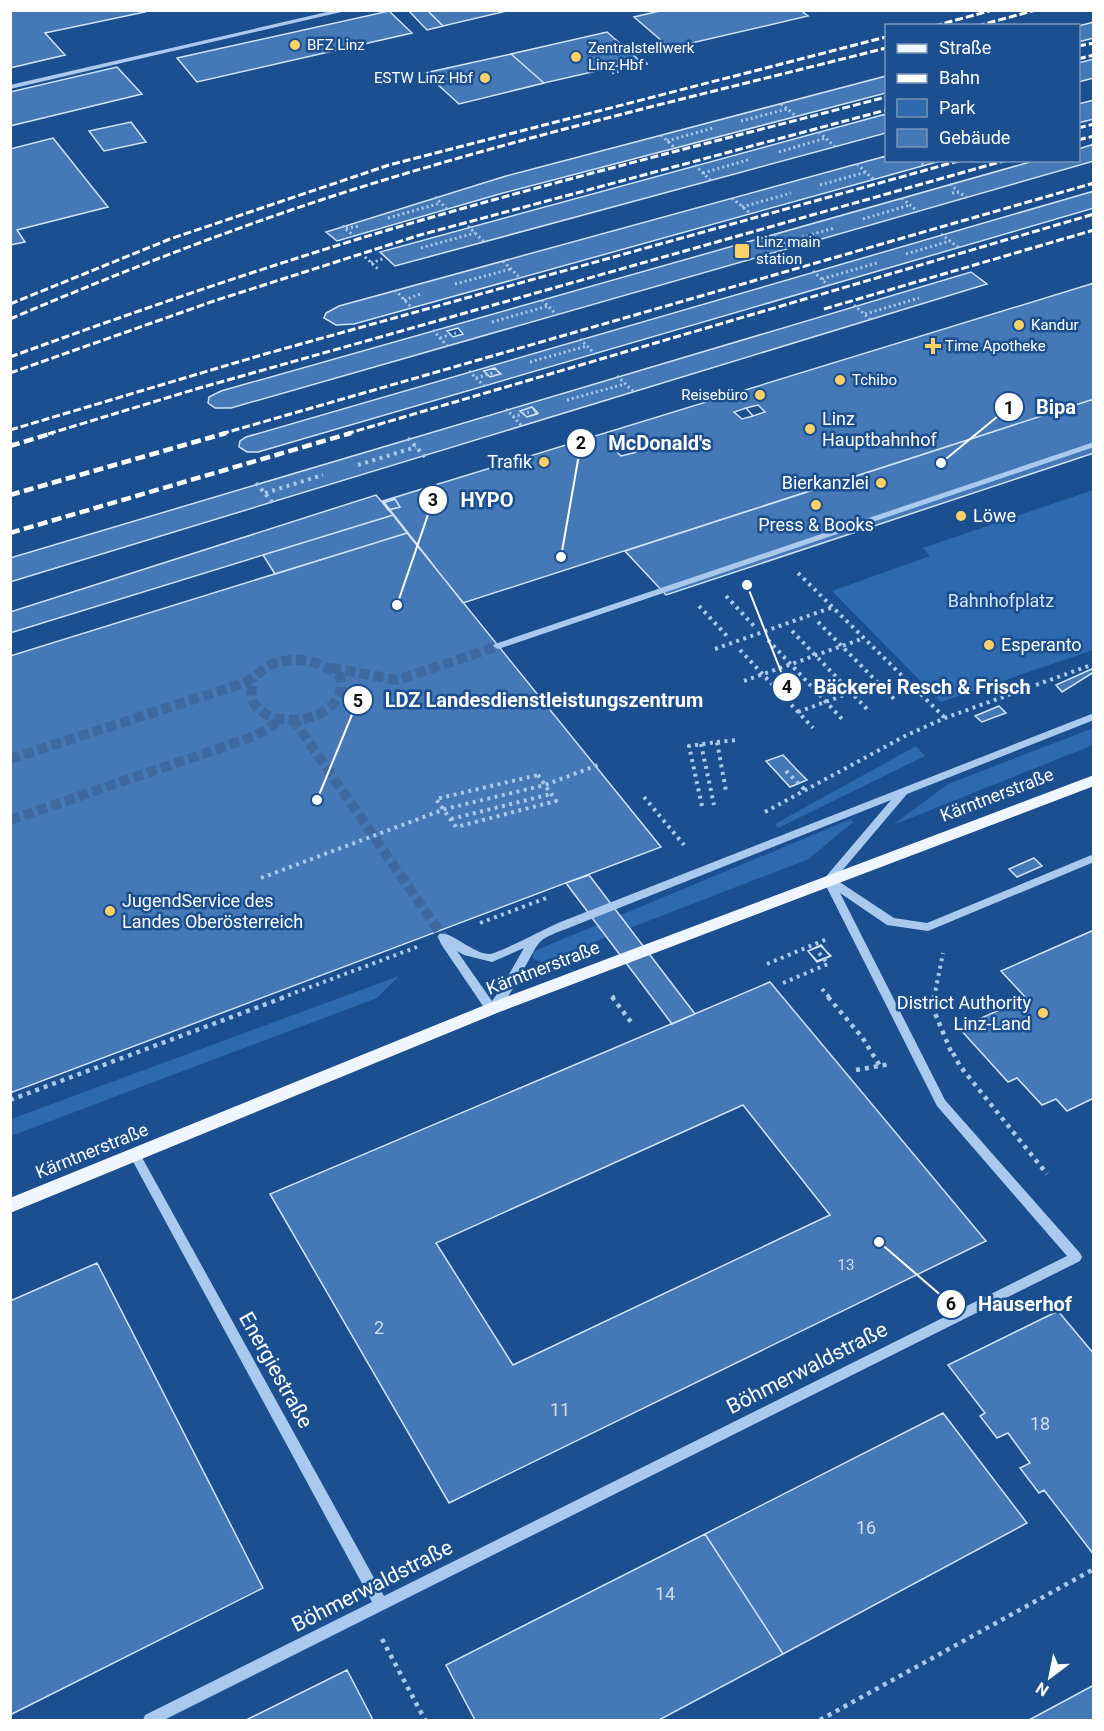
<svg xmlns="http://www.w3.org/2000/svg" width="1104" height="1731" font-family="Roboto,sans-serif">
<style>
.green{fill:#2e69ad}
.building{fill:#4478b7;stroke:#cfe3fa;stroke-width:1.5;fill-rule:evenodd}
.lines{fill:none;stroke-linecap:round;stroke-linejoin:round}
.minor-tunnel{stroke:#3d69a0;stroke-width:10;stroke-dasharray:10 4.5;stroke-linecap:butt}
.path-far2{stroke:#a9c9ee;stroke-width:3;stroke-dasharray:2 3;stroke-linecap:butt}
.path-far1{stroke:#a9c9ee;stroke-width:4;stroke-dasharray:3 4.5;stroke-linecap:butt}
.path{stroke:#a9c9ee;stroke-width:4.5;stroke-dasharray:4 5;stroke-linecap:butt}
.minor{fill:#a9c9ee;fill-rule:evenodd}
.major{fill:#f0f6ff;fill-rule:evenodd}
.rail-far1{stroke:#fff;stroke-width:3;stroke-dasharray:8 3;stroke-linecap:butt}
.rail{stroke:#fff;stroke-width:4.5;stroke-dasharray:10 4.5;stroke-linecap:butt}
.poi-dot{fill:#ffd166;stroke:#1b4f8f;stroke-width:2}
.labels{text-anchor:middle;stroke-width:5;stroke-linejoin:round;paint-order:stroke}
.far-poi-label{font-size:15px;fill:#fff;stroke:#1b4f8f;text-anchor:start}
.number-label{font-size:15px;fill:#d0dded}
.poi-label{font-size:18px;fill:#fff;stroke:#1b4f8f;text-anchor:start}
.park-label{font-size:18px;fill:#cfe3fa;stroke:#1b4f8f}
.street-label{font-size:18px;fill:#fff;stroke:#1b4f8f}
.near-number-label{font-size:18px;fill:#d0dded}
.near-street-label{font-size:21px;fill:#fff;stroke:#1b4f8f}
.leader{fill:none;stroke:#fff;stroke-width:2}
.callout-dot{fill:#fff;stroke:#1b4f8f;stroke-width:2}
.mark-label{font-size:18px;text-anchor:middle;font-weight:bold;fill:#111}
.callout-label{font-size:20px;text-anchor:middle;font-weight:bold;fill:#fff;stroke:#1b4f8f;stroke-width:5;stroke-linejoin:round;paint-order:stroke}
</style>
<rect width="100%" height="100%" fill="#1b4f8f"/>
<path class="green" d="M1093,490v160l-152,52 -109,-111 98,-35 -7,-8z
M1093,728v17l-200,80 55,-41z
M916,746l9,10 -147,72 -3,-4z
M851,819l2,3 -44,37 -267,103 -9,-3v-6l4,-3z
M399,976l-22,22 -366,138v-17z"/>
<path class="building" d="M10,10h134l1,2 -100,21 20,22 -55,13z
M408,10h19l16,16 -16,4z
M427,10h84l-68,16z
M664,10h136l8,6 -138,32 -36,-31z
M389,11l23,22 -215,49 -20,-24z
M1094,22v16l-16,4v-16z
M607,32l33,29 -96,22 -33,-29z
M511,54l33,29 -85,21 -34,-31z
M1094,59v19l-16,4v-19z
M117,67l25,27 -132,32v-34z
M886,76v17l-383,100 -166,48 -11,-9 180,-56z
M1094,100v19l-16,4v-19z
M886,114v19l-491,133 -15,-14z
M131,122l15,20 -42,9 -15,-20z
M53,138l55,69 -91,23 8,12 -15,3v-96z
M1094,144v17l-863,247h-16l-7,-5 1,-6 12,-6 816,-231h41v-11z
M886,156v4h58l-590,164 -18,1 -12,-7 2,-5 13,-7z
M1094,191v17l-836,244h-11l-8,-5 1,-6 6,-4z
M971,272l16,12 -977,298v-24z
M1094,283v116l-631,204 -80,-102z
M458,328l5,6 -10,3 -6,-6z
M494,368l7,6 -11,3 -6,-6z
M495,368l5,6 -10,3 -6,-6z
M1094,399v54l-428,142 -41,-44z
M758,405l7,7 -12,4 -7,-8z
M758,405l7,7 -12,4 -7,-8z
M758,405l7,7 -12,4 -7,-8z
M532,407l6,6 -11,4 -7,-6z
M532,407l5,7 -10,3 -7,-6z
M746,408l7,8 -11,3 -8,-7z
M746,408l7,8 -11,3 -8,-7z
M746,408l7,8 -11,3 -8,-7z
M639,441l7,8 -13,4 -7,-8z
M639,441l7,8 -13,4 -7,-8z
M639,441l7,8 -13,4 -7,-8z
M626,445l7,8 -12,3 -7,-7z
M626,445l7,8 -12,3 -7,-7z
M626,445l7,8 -12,3 -7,-7z
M376,495l17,20 -383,118v-21z
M395,499l5,8 -11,3 -6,-7z
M395,499l5,8 -12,3 -5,-7z
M393,515l14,18 -132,41 -12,-19z
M407,533l254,314 -651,246v-437z
M1094,668v4l-32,20 -6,-7z
M999,706l7,7 -24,9 -7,-6z
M783,755l15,16 9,9 -17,7 -24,-26z
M1034,858l8,8 -25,11 -8,-8z
M589,875l106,139 -23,10 -106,-141z
M1094,930v168l-27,13 -11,-12 -14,6 -25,-27 -9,4 -49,-54 67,-30 -25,-27z
M821,945l9,11 -13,5 -9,-10z
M821,946l10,10 -14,6 -9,-11z
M770,982l216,259 -537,262 -179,-309zM743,1105l87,110 -317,150 -77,-122z
M97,1263l166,325 -253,127v-414z
M1058,1311l36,43v201l-50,-65 -5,3 -19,-25 10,-5 -22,-30 -11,5 -17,-22 5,-3 -37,-48z
M943,1413l84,110 -244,131 -78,-120z
M705,1534l78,120 -124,66h-184l-29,-55z
M347,1670l26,50h-127z
M1094,1685v35h-65z"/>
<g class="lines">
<path class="minor-tunnel" d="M331,668l66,12 101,-34
M293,719l150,218
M10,759l234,-76c11,-5 18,-14 28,-19 22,-9 52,-3 68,13 11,40 -61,57 -84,29 -7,-8 -4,-17 -3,-27
M10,820l245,-84 27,-17"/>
<path class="path-far2" d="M612,73l37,-10
M781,104l15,12
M741,121l46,-12
M819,132l16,15
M661,135l14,13
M667,141l46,-13
M779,152l47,-14
M918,160l7,6
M857,164l17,16
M695,165l16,16
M703,173l48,-14
M950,184l8,7
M820,185l46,-13
M952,193l7,-1 8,6
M435,197l12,12
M732,198l19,16
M902,198l16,14
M742,207l49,-14
M388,218l53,-15
M863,219l47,-14
M342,226l12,10
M468,226l16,16
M346,228l13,-2
M775,234l14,15
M941,234l18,14
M783,243l51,-15
M421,248l54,-15
M906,254l44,-13
M365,257l14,13
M503,261l17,17
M371,263l14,-5
M813,271l16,15
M822,279l55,-16
M455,284l56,-15
M395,290l17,18
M404,300l16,-6
M542,300l15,15
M854,305l18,16
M865,314l54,-16
M492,322l56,-16
M433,330l15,17
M440,338l16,-5
M580,339l15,15
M530,362l57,-16
M469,371l16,16
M617,376l18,17
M476,378l17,-5
M567,400l58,-16
M506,409l17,18
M513,417l16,-5"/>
<path class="path-far1" d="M408,438l17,19
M358,465l58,-18
M256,483l17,20
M265,493l58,-18
M798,573l147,145
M726,596l28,30
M699,606l28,30
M818,622l78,79
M792,631l75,78
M768,640l74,79
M715,649l118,-42
M740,650l73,78
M744,681l120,-43
M798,712l79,-29
M717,742l19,-2
M701,744l13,61
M786,771l20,20
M538,775l18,26 -100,26 -20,-28z
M644,797l40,48
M702,806l-13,-60 28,-4 9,49
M765,812l140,-76 40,-18 149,-54
M451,819l100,-25
M261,878l184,-69 100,-24 53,-20
M480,923l69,-26
M767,964l60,-25
M783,983l45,-19 -9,-11
M822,989l8,9
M612,996l2,2
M281,998l136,-51
M934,998l9,-45"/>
<path class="path" d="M612,997l19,25
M828,997l34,40 18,29
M934,997l-2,9 20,48
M953,1053l7,13 87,108
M856,1070l34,-6
M10,1100l275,-103
M382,1639l43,81
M820,1720l274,-151"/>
<path class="minor" d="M336,10h14l-340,79v-4z
M1094,442v5l-593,201 -3,1 -5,-3 2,-2z
M1094,713v7l-187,74 -72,85 59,39 33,5 167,-69v8l-166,69 -41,-6 -47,-32 105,207 135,153 2,4 -2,4 -916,459h-21l2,-5 227,-113 -241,-444 -2,-3 2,-3 4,-2 4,2 245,444 683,-340 -130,-150 -114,-226 68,-80 -325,129c-8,3 -20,7 -26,13 -12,13 -34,74 -53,70l-46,-68 -3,-7 1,-3c14,-3 33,20 51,20 9,-1 57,-26 68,-31zM524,948l-24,42 -8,11 -35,-50 7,4 28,7z"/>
<path class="major" d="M1094,775v11l-597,227 -487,200v-15l475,-193z"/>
<path class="rail-far1" d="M934,26l59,-16
M977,26l59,-16
M1078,46l16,-3
M1078,59l16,-4
M1078,128l16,-4
M1078,140l16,-4
M10,304l160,-65 219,-74 497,-128
M824,309l270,-79
M10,319c113,-48 228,-93 345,-130 175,-55 354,-96 531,-141
M10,357c115,-42 231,-82 348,-118 175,-53 352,-96 528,-142
M10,373l204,-72 206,-66 466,-125
M10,430l255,-76 697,-194
M48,434l148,-45 811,-229
M221,434l873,-251
M346,434l748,-220"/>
<path class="rail" d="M10,446l43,-13
M10,495l216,-62
M10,533l341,-100"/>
</g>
<g class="poi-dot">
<circle cx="295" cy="45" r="6"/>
<circle cx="576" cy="57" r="6"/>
<circle cx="485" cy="78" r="6"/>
<rect x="734" y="243" width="16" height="16" rx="3"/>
<circle cx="1019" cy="325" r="6"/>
<path d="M930 337h6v6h6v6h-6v6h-6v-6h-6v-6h6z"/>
<circle cx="840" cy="380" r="6"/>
<circle cx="760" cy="395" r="6"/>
<circle cx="810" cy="429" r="6"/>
<circle cx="544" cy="462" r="6"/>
<circle cx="881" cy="483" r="6"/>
<circle cx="816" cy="505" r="6"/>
<circle cx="961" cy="516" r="6"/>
<circle cx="989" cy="645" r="6"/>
<circle cx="110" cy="911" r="6"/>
<circle cx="1043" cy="1013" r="6"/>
</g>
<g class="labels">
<g class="far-poi-label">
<text x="307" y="50">BFZ Linz</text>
<text x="588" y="53">Zentralstellwerk<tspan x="588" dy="17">Linz Hbf</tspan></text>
<text x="473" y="83" text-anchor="end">ESTW Linz Hbf</text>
<text x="756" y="247">Linz main<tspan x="756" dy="17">station</tspan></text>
<text x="1031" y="330">Kandur</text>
<text x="945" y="351">Time Apotheke</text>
<text x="852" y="385">Tchibo</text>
<text x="748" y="400" text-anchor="end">Reisebüro</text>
</g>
<g class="number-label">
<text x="846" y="1270">13</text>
</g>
<g class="poi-label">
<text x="822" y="425">Linz<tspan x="822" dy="21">Hauptbahnhof</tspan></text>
<text x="532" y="468" text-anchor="end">Trafik</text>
<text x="869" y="489" text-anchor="end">Bierkanzlei</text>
<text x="973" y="522">Löwe</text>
<text x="816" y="531" text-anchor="middle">Press &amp; Books</text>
<text x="1001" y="651">Esperanto</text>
<text x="122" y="907">JugendService des<tspan x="122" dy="21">Landes Oberösterreich</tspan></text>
<text x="1031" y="1009" text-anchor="end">District Authority<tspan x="1031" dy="21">Linz-Land</tspan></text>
</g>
<g class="park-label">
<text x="1001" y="607">Bahnhofplatz</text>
</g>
<g class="street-label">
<text transform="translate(997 795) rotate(-21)" y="6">Kärntnerstraße</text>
<text transform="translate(543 968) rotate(-21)" y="6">Kärntnerstraße</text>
<text transform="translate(92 1151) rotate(-22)" y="6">Kärntnerstraße</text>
</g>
<g class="near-number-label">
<text x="379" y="1334">2</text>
<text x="560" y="1416">11</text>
<text x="1040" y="1430">18</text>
<text x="866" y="1534">16</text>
<text x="665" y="1600">14</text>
</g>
<g class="near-street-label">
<text transform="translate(807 1368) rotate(-27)" y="7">Böhmerwaldstraße</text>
<text transform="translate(276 1370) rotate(61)" y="7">Energiestraße</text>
<text transform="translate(372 1586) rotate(-27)" y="7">Böhmerwaldstraße</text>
</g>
</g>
<path class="leader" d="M941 463L1009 407M561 557L581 443M397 605L433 500M747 585L787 687M317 800L358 700M879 1242L951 1304"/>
<g class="callout-dot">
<circle cx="941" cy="463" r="6"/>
<circle cx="561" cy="557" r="6"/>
<circle cx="397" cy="605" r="6"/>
<circle cx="747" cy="585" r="6"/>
<circle cx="317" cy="800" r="6"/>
<circle cx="879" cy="1242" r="6"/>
<circle cx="1009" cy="407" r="15"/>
<circle cx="581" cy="443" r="15"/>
<circle cx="433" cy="500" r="15"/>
<circle cx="787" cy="687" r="15"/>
<circle cx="358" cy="700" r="15"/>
<circle cx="951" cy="1304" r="15"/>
</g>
<g class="mark-label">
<text x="1009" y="414">1</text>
<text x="581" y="449">2</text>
<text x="433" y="506">3</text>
<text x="787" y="693">4</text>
<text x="358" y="707">5</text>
<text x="951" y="1310">6</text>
</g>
<g class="callout-label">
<text x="1056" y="414">Bipa</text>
<text x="660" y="450">McDonald's</text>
<text x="487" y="507">HYPO</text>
<text x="922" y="694">Bäckerei Resch &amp; Frisch</text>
<text x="544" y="707">LDZ Landesdienstleistungszentrum</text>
<text x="1025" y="1311">Hauserhof</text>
</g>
<rect width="1104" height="1731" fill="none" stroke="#ffffff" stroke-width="24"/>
<rect x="885" y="24" width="195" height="138" fill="#1b4f8f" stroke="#7695bc" stroke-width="1.5"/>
<rect x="897" y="44" width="30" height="9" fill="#f0f6ff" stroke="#7695bc" stroke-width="1.5"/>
<text x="939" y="54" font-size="18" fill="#ffffff">Straße</text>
<rect x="897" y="74" width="30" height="9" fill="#ffffff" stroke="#7695bc" stroke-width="1.5"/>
<text x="939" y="84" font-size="18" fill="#ffffff">Bahn</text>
<rect x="897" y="99" width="30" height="18" fill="#2e69ad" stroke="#7695bc" stroke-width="1.5"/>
<text x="939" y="114" font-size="18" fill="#ffffff">Park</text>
<rect x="897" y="129" width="30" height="18" fill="#4478b7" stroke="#7695bc" stroke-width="1.5"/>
<text x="939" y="144" font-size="18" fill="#ffffff">Gebäude</text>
<g transform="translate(1050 1677) rotate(212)" stroke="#1b4f8f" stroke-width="4.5" paint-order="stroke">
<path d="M0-4.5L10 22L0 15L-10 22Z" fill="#ffffff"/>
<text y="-9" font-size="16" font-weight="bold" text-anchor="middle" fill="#ffffff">N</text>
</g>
</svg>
